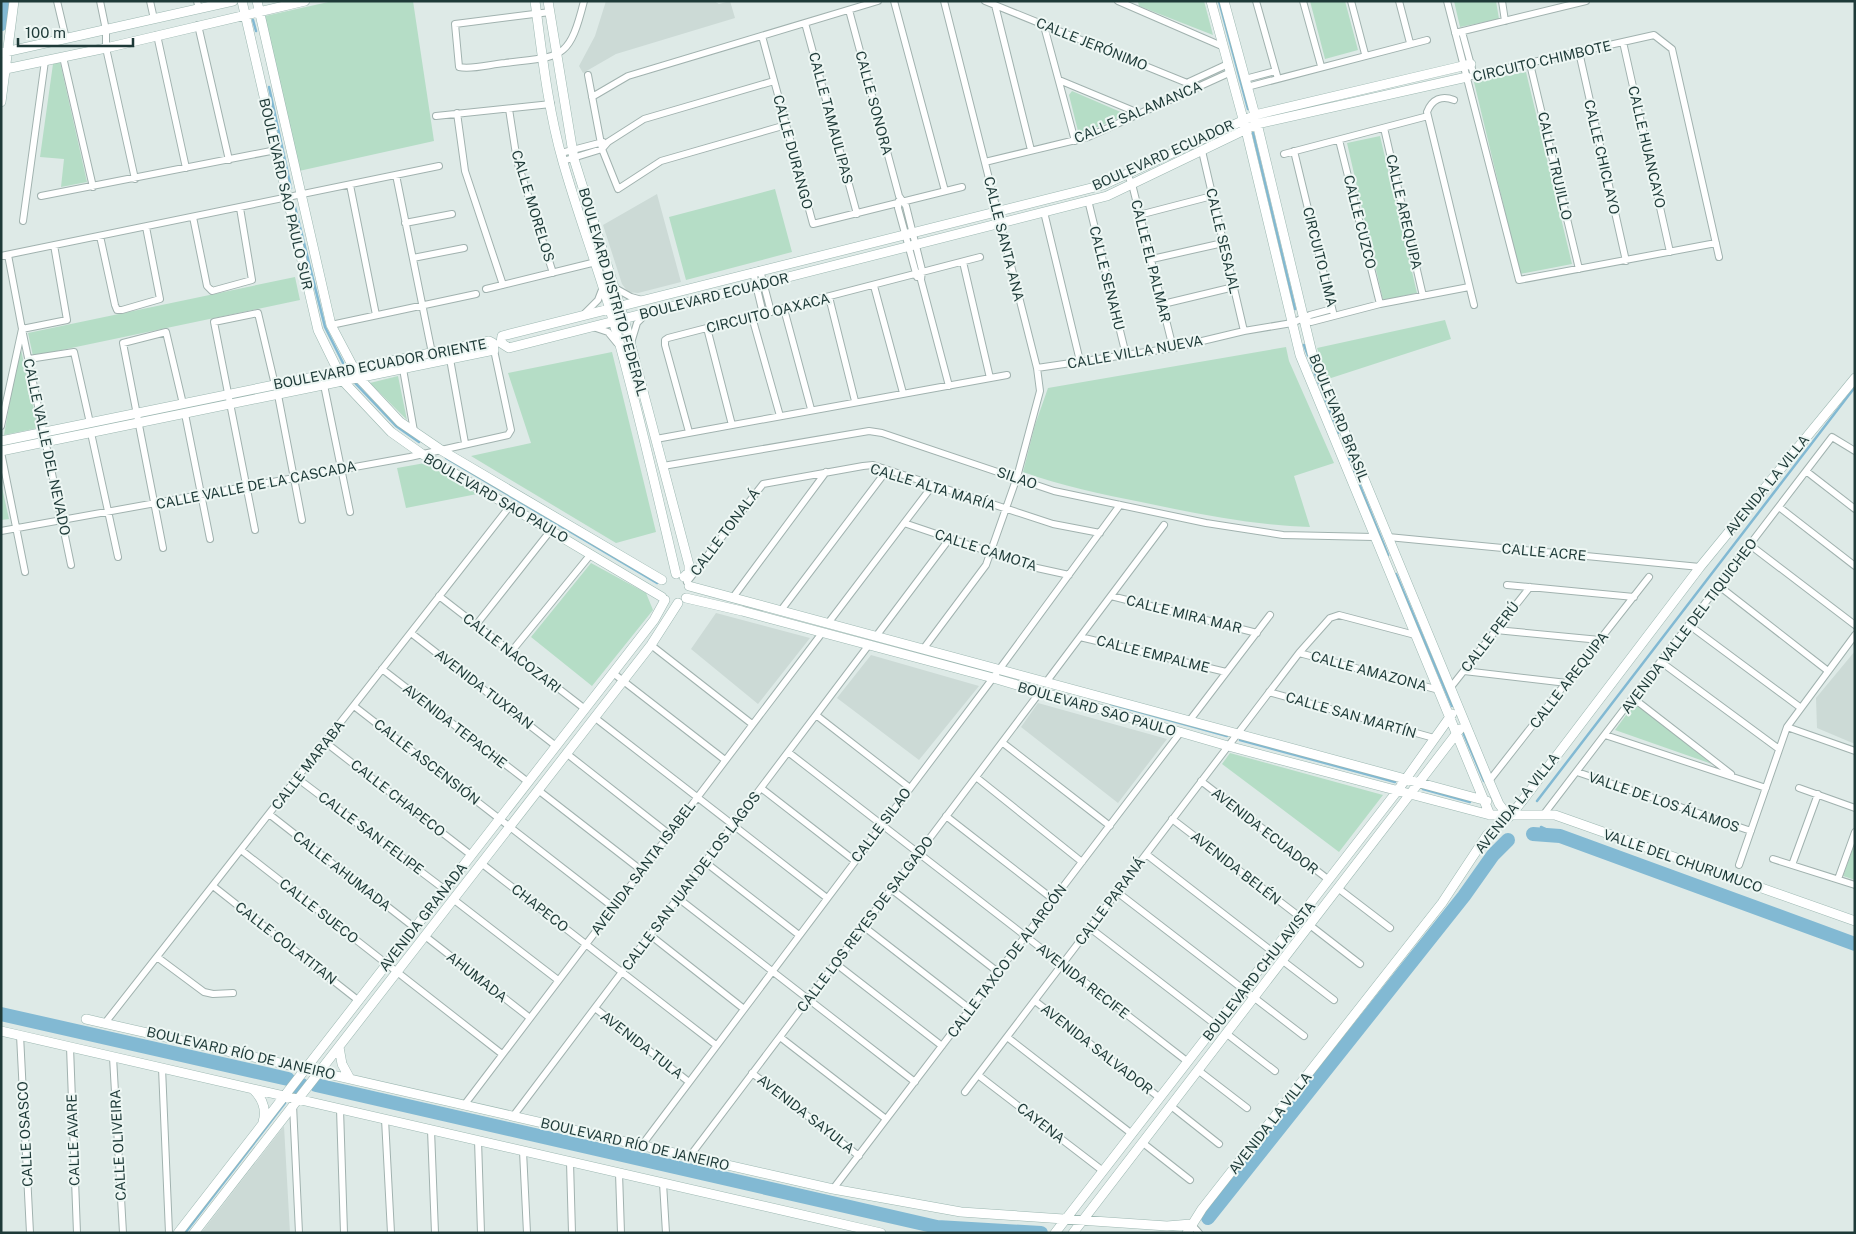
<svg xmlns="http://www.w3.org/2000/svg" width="1856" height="1234" font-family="'Public Sans',sans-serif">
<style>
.built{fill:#ccdad6}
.green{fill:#b5ddc6}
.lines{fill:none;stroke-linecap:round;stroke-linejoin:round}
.stream{stroke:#82b9d3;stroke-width:2.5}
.river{stroke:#82b9d3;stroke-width:14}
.street-casing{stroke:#a1b2af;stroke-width:8}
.secondary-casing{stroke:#9cb7b1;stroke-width:10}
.street{stroke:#fff;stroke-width:6}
.secondary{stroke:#fff;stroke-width:9}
.labels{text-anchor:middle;stroke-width:4;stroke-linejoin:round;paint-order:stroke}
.street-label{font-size:14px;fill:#1e3a38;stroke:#eef7f4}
</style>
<rect width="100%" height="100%" fill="#deeae7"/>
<path class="built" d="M606,1h108l5,3 11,-3 5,17 -119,36 -33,19 -4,-7 16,-30z
M657,194l24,88 -43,11 -10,-1 -6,-8 -19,-59z
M716,613l94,25 -52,66 -67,-55z
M1855,651v93l-38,-16 -1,-30z
M871,655l108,31 -60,74 -82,-62z
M1038,703l129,36 -49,64 -97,-76z
M284,1126l6,107h-89z"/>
<path class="green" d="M333,1h80l21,140 -135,30 -34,-155z
M1204,1l9,34 -74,-29 -1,-4z
M1310,1h35l13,49 -33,9z
M1454,1h42l3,18 -39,8z
M60,62l27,120 -26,5 3,-28 -24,-2 13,-93z
M1526,72l46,192 -52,10 -46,-192z
M1072,91l51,22 2,2 -46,20 -10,-40z
M1380,136l37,157 -34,7 -36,-157z
M775,189l17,63 -106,28 -17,-63z
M295,277l5,23 -267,56 -5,-23z
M1445,320l6,19 -123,40 -11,-31z
M20,345l18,83 -34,7z
M1286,347l3,14 45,102 -40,13 16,51c-57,-2 -113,-13 -169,-25 -40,-8 -79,-16 -118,-30l12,-47 13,-37z
M612,352l44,180 -40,11 -145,-87 60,-13 -23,-70z
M398,376l9,44 -37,-37z
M425,463l52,31 -71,14 -9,-40z
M1,483l8,36 -8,1z
M591,563l55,30 7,17 -61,76 -61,-49z
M1635,703l77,61 -97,-34z
M1230,753l153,42 -44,57 -117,-88z
M1855,843v37l-12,-4z"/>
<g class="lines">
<path class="stream" d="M1219,1l29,108
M253,20l3,11
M269,87l22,101
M1253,133l42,176
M294,203l31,124 18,36
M1304,345l34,88
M355,383l41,43 23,16
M1347,454l41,101
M446,458l211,125
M1396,574l56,132
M1111,704l116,32
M1463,732l21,49
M1240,740l155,42
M1423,789l47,13
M1537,801l318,-414
M1541,827l19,9
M185,1233l100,-130"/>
<path class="river" d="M1,24l1,-23
M1533,834l27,2 295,108
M1,1014l287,65
M297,1084l1,4 4,-3
M316,1085l621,142 104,6
M1208,1218l256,-322 29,-41 15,-15"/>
<g class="street-casing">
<path id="street" d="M57,1l9,38
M100,1l6,29v18l29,131
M150,1l4,18
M197,1l2,8
M894,1l51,190
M985,1l212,86
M1118,1l106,46
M1256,1l22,78
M1303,1l18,65
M1351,1l14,53
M1399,1l11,42
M1447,1l72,279 197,-37
M1502,1l3,20
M995,5l36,145
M849,10l50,186 7,10 16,64 -1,10 28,106
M550,12l-95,12 4,43c13,3 32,-3 46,-4 57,-7 64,-2 79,-62
M805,23l52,191
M198,25l31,135
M1044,26l31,115
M1462,32l12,44
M1455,33l131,-32
M157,35l29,133
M762,36l51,188 149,-37
M1623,42l47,210
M1579,52l47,209
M63,57l30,130
M1530,64l49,205
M588,75l14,74 16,40 43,-28 125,-36
M1467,77l187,-42 18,14 47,208
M1245,79l30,-8
M1059,80l82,34
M1189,82l39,-18
M1247,87l180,-47
M592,97l36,-21 250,-75
M1454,100c-12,-5 -22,-1 -27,12l47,193
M509,109l8,52 36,112
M457,113l8,58 38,114
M436,116l115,-12
M1384,128l39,168
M1339,140l41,164
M1202,151l42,180
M1294,151l39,161
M561,153l42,-11
M1284,154l144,-38
M563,161l39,-12 6,-7 36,-23 130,-38
M985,162l103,-25 143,-65
M1127,174l5,10 41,164
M396,175l38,188
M350,185l26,130
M41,196l235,-46
M899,200l-1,8 19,69
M1088,200l38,155
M1044,212l36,149
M1139,215l73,-19
M193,217l14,69 5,5 40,-11 -12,-72
M23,221l22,-160
M405,223l47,-9
M100,236l15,69 2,5h5l38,-11 -14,-72
M54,245l13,75 -45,9 49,236
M1,256l438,-90
M413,258l51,-10
M1152,259l71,-16
M963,262l27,116
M760,270l11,42
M753,272l10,42
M874,286l29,107
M615,288l16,9 11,3
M486,289l110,-27
M829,297l26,104
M1163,304l71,-17
M784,309l27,100
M585,313l13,-13 5,-13
M752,317l28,99
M1304,319l7,3 69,-18 89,-17
M331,325l145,-31
M593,327l15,5 9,11
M707,328l25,97
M631,343l6,-20 8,-8
M29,359l45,-7 16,71
M450,359l15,84
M1037,368l136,-20 71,-17 48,-8 18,-8 22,-6
M403,369l11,62
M324,385l26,127
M278,395l24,125
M185,414l25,125
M1,426l21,-97 -14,-74
M689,432l-24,-87v-5l3,-2 312,-81
M91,433l27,124
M656,439l351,-64
M1,452l24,120
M663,466l206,-35 13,2 172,58 152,32 77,12 91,2
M1806,471l49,38
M1779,507l76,59
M904,523l133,45 32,7
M255,530l-41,-208 44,-9 17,72
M1,531l409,-74 98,-22 3,-5 -17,-80
M1388,537l312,30
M1750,545l105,80
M163,548l-40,-205 43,-11 17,72
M687,582l76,-98 100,-18 10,-1 180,59 47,9
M1507,585l127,12
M1719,586l109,85
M439,596l146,113
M734,596l92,-124
M1111,596l146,37
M782,609l105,-139
M829,622l104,-137
M476,625l75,-95
M1689,625l112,83
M1496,630l104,10
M411,633l145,113
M877,635l73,-97
M1080,637l146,35
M651,645l101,79
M924,648l62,-83 31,-88 23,-86 -3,-23 -93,-367
M511,652l80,-98
M1299,653l140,37
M1661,662l118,87
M382,669l146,113
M1464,671l103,12
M613,673l112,87
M1047,681l117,-156
M1451,687l79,-100
M1269,692l165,46
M1633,698l98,76
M354,706l259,201
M816,715l94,73
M594,717l233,181
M1190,720l80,-105
M1787,727l68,24
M1605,735l161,53
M325,742l146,113
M1003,743l107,83
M788,752l400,310
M566,753l103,81
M1577,772l174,59
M976,777l106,85
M297,778l147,111
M1201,781l128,99
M1489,781l160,-204
M761,788l94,73
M1799,788l56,20
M538,790l103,80
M269,814l146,114
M1544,814l288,-377 23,14
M946,816l108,84
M1172,819l128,98
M241,850l261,204
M1146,854l127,98
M1773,859l82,26
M705,862l94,73
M481,863l235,182
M1739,865l48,-138 68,-92
M1792,865l26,-71
M1838,879l17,-47
M213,886l146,115
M891,889l107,83
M1339,889l51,39
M1117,892l187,144
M678,898l237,184
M453,899l105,81
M863,926l107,83
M1311,926l49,38
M1090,928l126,97
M650,935l94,74
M425,936l105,82
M157,957l47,35 9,2 20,-1
M1283,961l51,39
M835,963l107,83
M1035,1001l125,97
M595,1008l94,74
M105,1023l405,-517
M1227,1034l48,37
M20,1035l10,198
M780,1037l106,82
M1007,1037l125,97
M70,1047l7,186
M113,1057l10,176
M162,1068l7,165
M1199,1071l48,37
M752,1073l107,83
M978,1075l125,96
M965,1092l334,-439 31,-35 9,-3 76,20
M465,1104l357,-471
M293,1105l6,128
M1171,1106l48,38
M340,1109l4,124
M514,1115l354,-469
M385,1119l6,114
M431,1130l4,103
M478,1140l3,93
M1143,1143l47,37
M642,1145l351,-467 127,-173
M523,1151l4,82
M690,1156l350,-464
M570,1162l2,71
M619,1173l2,60
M663,1183l3,50
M833,1189l347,-456
M1191,1224l8,9"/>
</g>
<g class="secondary-casing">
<path id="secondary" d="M242,1l76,329 25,51 48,51 31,22 240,143
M257,1l74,324 28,53 41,44 41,28 221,130
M535,1c7,53 13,109 28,161 15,53 35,105 50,158 24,84 43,169 63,254
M548,1l26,158 50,160 65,246v7l-5,5
M1211,1l35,129 54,225 190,460
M1224,1l31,114 57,238 177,428 10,23 10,13
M1,53l232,-52
M1,70l105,-22 199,-47
M1467,77l-210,47 -150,72 -598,152 -8,-5 1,-7 601,-151 152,-70 216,-51
M1,102l13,-101
M1,441l488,-100 4,2 1,7 -493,101
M689,586l798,215
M686,598l56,13 251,67 235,68 262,69h65l300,106
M86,1019l747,170 128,23 206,14 24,-2
M1,1031l880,202
M339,1047l3,17 7,13
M253,1089c9,9 14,20 10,33
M178,1233l476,-613 11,-20
M194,1233l457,-588 27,-42
M1055,1233l343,-443 54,-76
M1073,1233l387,-504
M1187,1233l15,-24 240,-306 45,-68 22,-18 14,-17 177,-233 155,-189"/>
</g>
<use href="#street" class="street"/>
<use href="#secondary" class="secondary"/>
</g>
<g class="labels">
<g class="street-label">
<text transform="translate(1092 44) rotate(22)" y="5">CALLE JERÓNIMO</text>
<text transform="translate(1542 61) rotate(-13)" y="5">CIRCUITO CHIMBOTE</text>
<text transform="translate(874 103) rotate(75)" y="5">CALLE SONORA</text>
<text transform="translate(1138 112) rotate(-23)" y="5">CALLE SALAMANCA</text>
<text transform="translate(831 118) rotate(75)" y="5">CALLE TAMAULIPAS</text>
<text transform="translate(1647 147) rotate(77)" y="5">CALLE HUANCAYO</text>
<text transform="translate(793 152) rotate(75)" y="5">CALLE DURANGO</text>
<text transform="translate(1163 155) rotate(-24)" y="5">BOULEVARD ECUADOR</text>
<text transform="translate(1602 157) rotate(77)" y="5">CALLE CHICLAYO</text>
<text transform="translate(1555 166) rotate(77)" y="5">CALLE TRUJILLO</text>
<text transform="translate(286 194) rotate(77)" y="5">BOULEVARD SAO PAULO SUR</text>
<text transform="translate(533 206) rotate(73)" y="5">CALLE MORELOS</text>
<text transform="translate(1404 212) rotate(77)" y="5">CALLE AREQUIPA</text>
<text transform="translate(1360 222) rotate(76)" y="5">CALLE CUZCO</text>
<text transform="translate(1004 239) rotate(76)" y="5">CALLE SANTA ANA</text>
<text transform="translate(1223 241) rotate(77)" y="5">CALLE SESAJAL</text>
<text transform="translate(1320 257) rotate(76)" y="5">CIRCUITO LIMA</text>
<text transform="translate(1151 261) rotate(76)" y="5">CALLE EL PALMAR</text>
<text transform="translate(1107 278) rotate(76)" y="5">CALLE SENAHU</text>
<text transform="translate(613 292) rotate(74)" y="5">BOULEVARD DISTRITO FEDERAL</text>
<text transform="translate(714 296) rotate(-14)" y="5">BOULEVARD ECUADOR</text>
<text transform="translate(768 313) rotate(-14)" y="5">CIRCUITO OAXACA</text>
<text transform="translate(1135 352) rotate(-10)" y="5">CALLE VILLA NUEVA</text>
<text transform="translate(380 364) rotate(-11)" y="5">BOULEVARD ECUADOR ORIENTE</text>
<text transform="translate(1339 418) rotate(68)" y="5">BOULEVARD BRASIL</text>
<text transform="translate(47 447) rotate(78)" y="5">CALLE VALLE DEL NEVADO</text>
<text transform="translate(1017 478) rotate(19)" y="5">SILAO</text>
<text transform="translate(256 485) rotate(-11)" y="5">CALLE VALLE DE LA CASCADA</text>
<text transform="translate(1767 485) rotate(-51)" y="5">AVENIDA LA VILLA</text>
<text transform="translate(933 487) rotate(17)" y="5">CALLE ALTA MARÍA</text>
<text transform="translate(496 498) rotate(30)" y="5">BOULEVARD SAO PAULO</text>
<text transform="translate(725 532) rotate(-53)" y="5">CALLE TONALÁ</text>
<text transform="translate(986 550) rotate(18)" y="5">CALLE CAMOTA</text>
<text transform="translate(1544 552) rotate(5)" y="5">CALLE ACRE</text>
<text transform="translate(1184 614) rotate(14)" y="5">CALLE MIRA MAR</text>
<text transform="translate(1689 626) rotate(-53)" y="5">AVENIDA VALLE DEL TIQUICHEO</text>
<text transform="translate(1490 637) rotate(-52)" y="5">CALLE PERÚ</text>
<text transform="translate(512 653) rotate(38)" y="5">CALLE NACOZARI</text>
<text transform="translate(1153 654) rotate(14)" y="5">CALLE EMPALME</text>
<text transform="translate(1369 671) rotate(15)" y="5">CALLE AMAZONA</text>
<text transform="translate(1569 680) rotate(-52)" y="5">CALLE AREQUIPA</text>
<text transform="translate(484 689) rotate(38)" y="5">AVENIDA TUXPAN</text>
<text transform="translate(1097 709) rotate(16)" y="5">BOULEVARD SAO PAULO</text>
<text transform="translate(1351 715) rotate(16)" y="5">CALLE SAN MARTÍN</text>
<text transform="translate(455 726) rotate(38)" y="5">AVENIDA TEPACHE</text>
<text transform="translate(427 762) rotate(38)" y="5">CALLE ASCENSIÓN</text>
<text transform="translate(308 765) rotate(-52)" y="5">CALLE MARABA</text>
<text transform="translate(398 798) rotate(38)" y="5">CALLE CHAPECO</text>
<text transform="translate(1664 802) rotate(19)" y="5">VALLE DE LOS ÁLAMOS</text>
<text transform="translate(1517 803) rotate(-51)" y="5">AVENIDA LA VILLA</text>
<text transform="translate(881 825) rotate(-53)" y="5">CALLE SILAO</text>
<text transform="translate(1265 831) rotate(38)" y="5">AVENIDA ECUADOR</text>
<text transform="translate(371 833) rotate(37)" y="5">CALLE SAN FELIPE</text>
<text transform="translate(1683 861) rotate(19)" y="5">VALLE DEL CHURUMUCO</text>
<text transform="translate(643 868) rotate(-53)" y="5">AVENIDA SANTA ISABEL</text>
<text transform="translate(1236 868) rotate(38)" y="5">AVENIDA BELÉN</text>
<text transform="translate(342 871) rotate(38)" y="5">CALLE AHUMADA</text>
<text transform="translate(691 881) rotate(-53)" y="5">CALLE SAN JUAN DE LOS LAGOS</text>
<text transform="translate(1110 901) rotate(-53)" y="5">CALLE PARANÁ</text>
<text transform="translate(540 908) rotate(38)" y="5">CHAPECO</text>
<text transform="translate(319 911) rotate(38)" y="5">CALLE SUECO</text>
<text transform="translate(423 917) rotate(-52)" y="5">AVENIDA GRANADA</text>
<text transform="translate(865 924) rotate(-53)" y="5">CALLE LOS REYES DE SALGADO</text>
<text transform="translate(286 943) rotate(38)" y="5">CALLE COLATITAN</text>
<text transform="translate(1007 961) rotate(-53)" y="5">CALLE TAXCO DE ALARCÓN</text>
<text transform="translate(1259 971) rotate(-52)" y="5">BOULEVARD CHULAVISTA</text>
<text transform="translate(477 977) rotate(38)" y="5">AHUMADA</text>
<text transform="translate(1083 981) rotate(38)" y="5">AVENIDA RECIFE</text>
<text transform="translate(642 1045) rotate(38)" y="5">AVENIDA TULA</text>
<text transform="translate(1097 1049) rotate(38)" y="5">AVENIDA SALVADOR</text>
<text transform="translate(241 1053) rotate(13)" y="5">BOULEVARD RÍO DE JANEIRO</text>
<text transform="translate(806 1114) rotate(38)" y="5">AVENIDA SAYULA</text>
<text transform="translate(1041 1123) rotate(38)" y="5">CAYENA</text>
<text transform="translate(1270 1123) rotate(-52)" y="5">AVENIDA LA VILLA</text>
<text transform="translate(25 1134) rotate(-93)" y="5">CALLE OSASCO</text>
<text transform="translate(73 1140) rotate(-92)" y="5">CALLE AVARE</text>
<text transform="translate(635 1144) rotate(13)" y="5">BOULEVARD RÍO DE JANEIRO</text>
<text transform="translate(118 1145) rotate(-93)" y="5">CALLE OLIVEIRA</text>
</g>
</g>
<rect width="1856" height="1234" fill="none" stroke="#1e3a38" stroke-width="5"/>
<path d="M18 38v8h115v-8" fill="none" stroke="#1e3a38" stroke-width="2.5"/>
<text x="25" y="38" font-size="15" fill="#1e3a38" stroke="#eef7f4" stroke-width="4" paint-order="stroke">100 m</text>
</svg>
